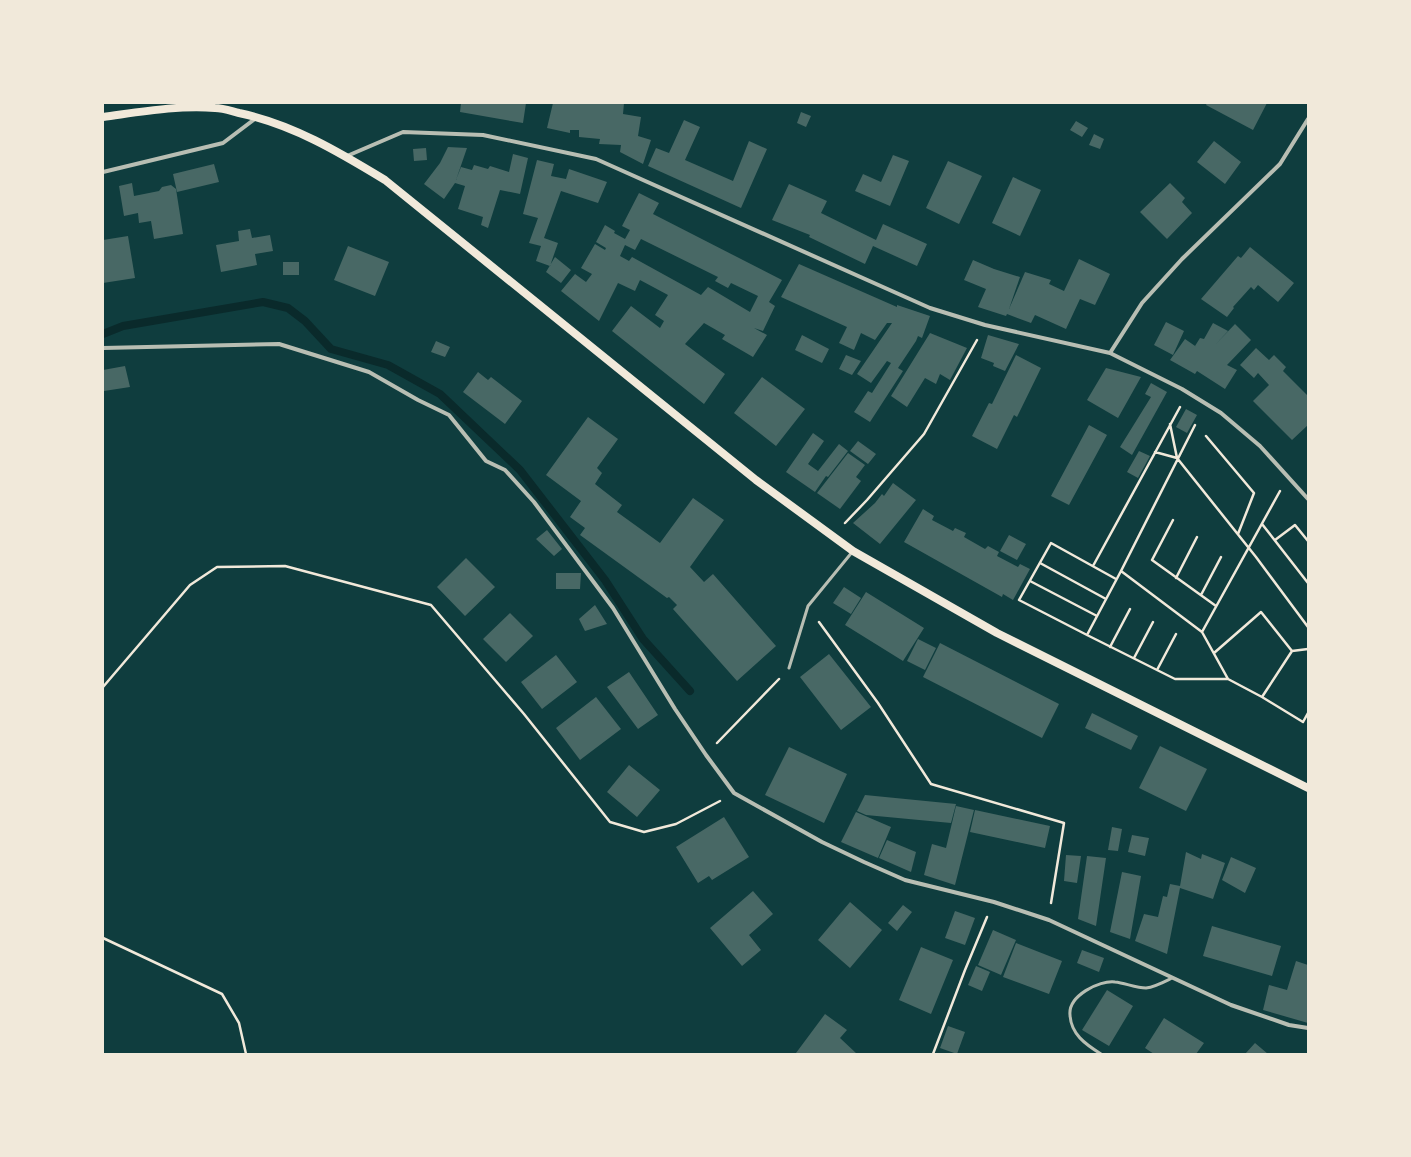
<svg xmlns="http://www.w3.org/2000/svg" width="1411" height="1157" font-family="'Public Sans',sans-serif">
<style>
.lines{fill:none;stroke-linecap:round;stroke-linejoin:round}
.stream{stroke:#0a2a2b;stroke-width:8}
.building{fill:#486865;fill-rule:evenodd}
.path{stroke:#f1e9da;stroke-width:2.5}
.service{stroke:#b8beb3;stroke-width:3}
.minor{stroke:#b8beb3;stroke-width:4}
.secondary{stroke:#f1e9da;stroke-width:8}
</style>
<rect width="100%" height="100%" fill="#0f3d3e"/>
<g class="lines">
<path class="stream" d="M103,334l20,-8 140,-24 25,6 17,13 26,28 57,16 52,29 80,76 85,110 38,59 47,52"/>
</g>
<path class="building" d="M461,103h65l-3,20 -63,-11z
M553,103h71l-1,11 18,3 -3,19 13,4 -8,24 -23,-12 1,-7 -22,-1 1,-5 -21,-2v-7h-9v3l-23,-5z
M1207,103h60l-14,27 -47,-25z
M801,112l10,4 -5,11 -9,-4z
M684,120l16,7 -15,33 48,21 16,-40 18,8 -26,59 -93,-42 8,-18 13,5z
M1076,121l12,7 -6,9 -12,-7z
M1094,134l10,5 -4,10 -11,-4z
M1214,141l27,21 -16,22 -28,-22z
M448,147l19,1 -11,32 5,-13 11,3 2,-5 14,4 2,-3 19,6 4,-18 15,4 -8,36 -20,-4 -12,38 -7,-3 2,-8 -25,-8 7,-23 -10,-3 -11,16 -20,-15 16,-21z
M426,148l1,12 -13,1 -1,-12z
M893,155l16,6 -19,45 -35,-15 8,-17 18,8z
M537,160l17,4 -3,12 15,3 3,-10 38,13 -9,21 -37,-12 -17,47 14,5 -8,23 -14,-5 5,-15 -12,-3 9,-25 -15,-4z
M948,161l34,15 -23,48 -33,-16z
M214,164l5,18 -42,10 -4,-18z
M1013,177l28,13 -21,46 -28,-13z
M132,183l2,13 25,-5 3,-4 9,-2 5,4 7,45 -29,5 -3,-18 -12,2 -1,-10 -14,3 -5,-30z
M1170,183l15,15 -3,4 10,11 -25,26 -27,-27z
M789,184l38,17 -6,12 55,27 7,-16 44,20 -10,22 -44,-20 -8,18 -56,-27 1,-2 -38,-15z
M639,193l20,10 -6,11 129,66 -13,22 6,4 -12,25 -9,-3 13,7 -14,22 -31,-18 3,-4 -21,-12 -19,21 40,30 -21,30 -92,-73 19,-25 29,22 4,-7 -9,-6 13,-20 -28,-15 -5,11 -17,-8 -19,38 -38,-30 14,-17 11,8 6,-8 -11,-6 14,-24 10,6 1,-2 -10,-6 9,-17 10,6 -1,2 11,6 5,-9 -8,-4zM641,239l77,38 -3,4 13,7 3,-5 27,13 -8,16 -42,-25 -7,8 -69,-38 -3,4 -9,-5 5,-11 10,5z
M250,229l2,9 18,-3 3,16 -18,3 2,11 -36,7 -5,-27 23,-4 -1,-10z
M128,236l7,42 -32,5v-43z
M348,246l41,16 -14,34 -41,-16z
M1250,247l44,36 -16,19 -20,-17 -4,5 -3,-3 -18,20 1,1 -7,9 -26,-18 37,-43 3,2z
M555,257l16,13 -10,13 -15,-11z
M1079,259l31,15 -15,31 -15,-6 -14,30 -31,-14 -4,8 -24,-9 -1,2 -28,-9 8,-18 -22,-9 9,-20 21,9 26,8 -11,32 16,-37 26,8 -2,4 15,7z
M283,262h16v13h-16z
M799,264l98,43v-2l33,11 -8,22 -4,-2 -2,5 -18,27 5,3 -33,51 -16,-10 14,-21 4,2 19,-30 -4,-2 -16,22 -14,-9 35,-51h-5l-12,17 -14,-7 -7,17 -15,-7 8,-16 -66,-30z
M1166,322l18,9 -11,24 -19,-10z
M1213,323l15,8 -13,14 20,-21 16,16 -24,25 10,5 -12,19 -28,-18 -2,3 -25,-14 15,-21 13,9 -3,-2 5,-8 4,1z
M930,333l37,15 -17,32 -10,-6 -4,10 -11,-6 -18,29 -16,-11z
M802,335l27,14 -7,14 -27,-13z
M988,335l31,9 -14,27 -12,-5 1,-3 -13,-5z
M436,341l14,6 -5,10 -14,-5z
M1256,348l13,12 5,-5 12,12 -3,4 25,25v29l-16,15 -39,-39 16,-16 -11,-12 -4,5 -14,-13z
M846,355l15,6 -9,14 -13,-6z
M1016,355l25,13 -24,49 -3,-2 -17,34 -25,-13 17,-33 3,1z
M125,366l5,21 -26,4 -1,-21z
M1106,368l35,9 -23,41 -31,-18z
M478,372l10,8 3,-3 31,24 -17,23 -42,-32z
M762,377l43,32 -29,37 -42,-33z
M1151,383l16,9 -35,63 -12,-8 31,-50 -6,-3z
M1186,409l11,6 -10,18 -11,-6z
M588,417l30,22 -21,29 5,5 -7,11 27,21 -5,7 43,31 33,-45 31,22 -34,47 14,15 9,-8 63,72 -39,35 -64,-72 4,-4 -8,-8 -2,1 -87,-63 5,-7 -15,-11 11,-16 -35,-26z
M1089,425l18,10 -38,70 -18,-9z
M813,433l11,8 -16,23 10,7 21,-27 9,7 -20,26 -2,-1 -11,16 -29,-20z
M858,441l18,13 -8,10 -18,-13z
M1139,451l11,5 -12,22 -11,-6z
M848,453l17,12 -9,12 5,4 -21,28 -23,-16z
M893,483l23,17 -36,44 -27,-21 22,-20 7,-9 2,2z
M923,509l11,7 -2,4 21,11 2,-3 11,5 -2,4 21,12 3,-3 11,6 -2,4 21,11 2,-3 10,5 -17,31 -10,-6 -1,3 -98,-55z
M547,530l15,19 -8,7 -18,-17z
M1009,535l17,9 -9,16 -17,-9z
M466,558l29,29 -30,29 -28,-29z
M556,573h25l-1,16h-24z
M844,587l17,11 -10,16 -18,-11z
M866,592l58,36 -21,33 -58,-36z
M595,605l12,19 -22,7 -6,-12z
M510,613l23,23 -27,26 -23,-23z
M918,639l18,9 -11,22 -18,-9z
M940,643l119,61 -17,34 -119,-61z
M829,654l42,53 -30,23 -41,-53z
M556,655l21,27 -35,27 -21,-27z
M629,672l29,43 -20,14 -31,-42z
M596,697l25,32 -41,31 -24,-32z
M1092,713l46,23 -7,14 -46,-22z
M1160,746l47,23 -21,42 -47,-23z
M789,747l58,27 -23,49 -59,-28z
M629,765l31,25 -23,27 -30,-25z
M865,795l91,9 -5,19 -85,-8 -9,-4z
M956,806l18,4 -19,75 -31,-10 8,-31 14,4z
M975,810l75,16 -5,22 -75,-16z
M856,812l35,15 -13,31 -37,-16z
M724,817l25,40 -37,23 -3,-4 -11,7 -22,-36z
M1112,827l10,2 -4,22 -10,-1z
M1132,835l17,3 -4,18 -17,-4z
M887,840l29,12 -5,20 -32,-14z
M1186,852l15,7 1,-5 23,9 -12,36 -33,-11 -13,66 -32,-13 9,-27 14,3 5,-21 4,1 3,-13 10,2z
M1066,855l15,1 -4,27 -13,-2z
M1087,856l19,2 -10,68 -18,-7z
M1231,857l25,11 -11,25 -23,-13z
M1122,872l19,4 -11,63 -20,-7z
M753,891l20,23 -24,21 12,15 -19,16 -32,-38z
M850,902l32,28 -32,38 -32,-28z
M903,905l9,7 -15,19 -9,-8z
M955,911l20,7 -10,27 -20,-7z
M1212,926l69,20 -9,30 -69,-20z
M993,930l23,10 -15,35 -23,-10z
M1016,943l46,18 -13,33 -46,-17z
M921,947l32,13 -22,54 -32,-14z
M1082,950l22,8 -5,14 -22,-9z
M1296,961l12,4v58l-45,-13 6,-25 18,5z
M976,966l14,6 -8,19 -14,-6z
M1107,990l26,16 -24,40 -27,-16z
M825,1014l22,16 -7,8 17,16 -61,-1z
M1164,1018l40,25 -8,11h-42l-9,-6z
M948,1026l17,6 -8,22 -17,-6z
M1255,1043l13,11h-23z"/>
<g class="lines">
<path class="path" d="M1170,424l7,34 79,99 52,70
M1195,425l-74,146 81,61 26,47
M1206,436l48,57 -16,41
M1155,452l22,6
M1173,520l-21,40 64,46
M845,523l22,-23 57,-66 53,-94
M1262,524l46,59
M1275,540l20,-15 13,16
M1040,563l66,36
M1093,566l87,-159
M1121,571l-34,64 88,44h53l34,18
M1176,578l21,-41
M1030,581l67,35
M1201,595l20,-38
M819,622l59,81 53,81 133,39 -13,80
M1202,632l78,-141
M1087,635l-68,-35 32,-57 65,36
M1110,647l20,-38
M1308,649l-16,2 -30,46 41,25 5,-9
M1214,653l47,-41 31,39
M1134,658l19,-36
M1157,670l19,-36
M103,687l87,-102 27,-18 68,-1 146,39 93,109 86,108 34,10 32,-8 44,-23
M717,743l62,-64
M103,938l119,56 17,29 7,31
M933,1054l32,-84 22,-53"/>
<path class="service" d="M789,668l19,-62 45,-55
M1101,1054c-16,-10 -30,-20 -31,-39 -2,-19 29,-35 45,-33 10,1 21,6 31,6 9,-1 18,-6 26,-10"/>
<path class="minor" d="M347,156l56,-24 80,3 113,24 334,149 55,17 125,28 72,36 39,24 39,33 48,53
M103,172l120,-29 33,-25
M103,348l176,-4 90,28 49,28 31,15 37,46 19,9 29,32 79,106 62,101 31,46 28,38 88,49 42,20 41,18 89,22 55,18 182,85 58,20 19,3
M1110,353l32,-50 40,-44 98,-95 28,-45"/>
<path class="secondary" d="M103,117c37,-5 75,-12 112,-9 8,0 16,3 24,5 53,11 100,39 146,67l371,300 97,71 144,82 311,155"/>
</g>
<rect width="1411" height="1157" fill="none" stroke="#f1e9da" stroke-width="208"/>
</svg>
